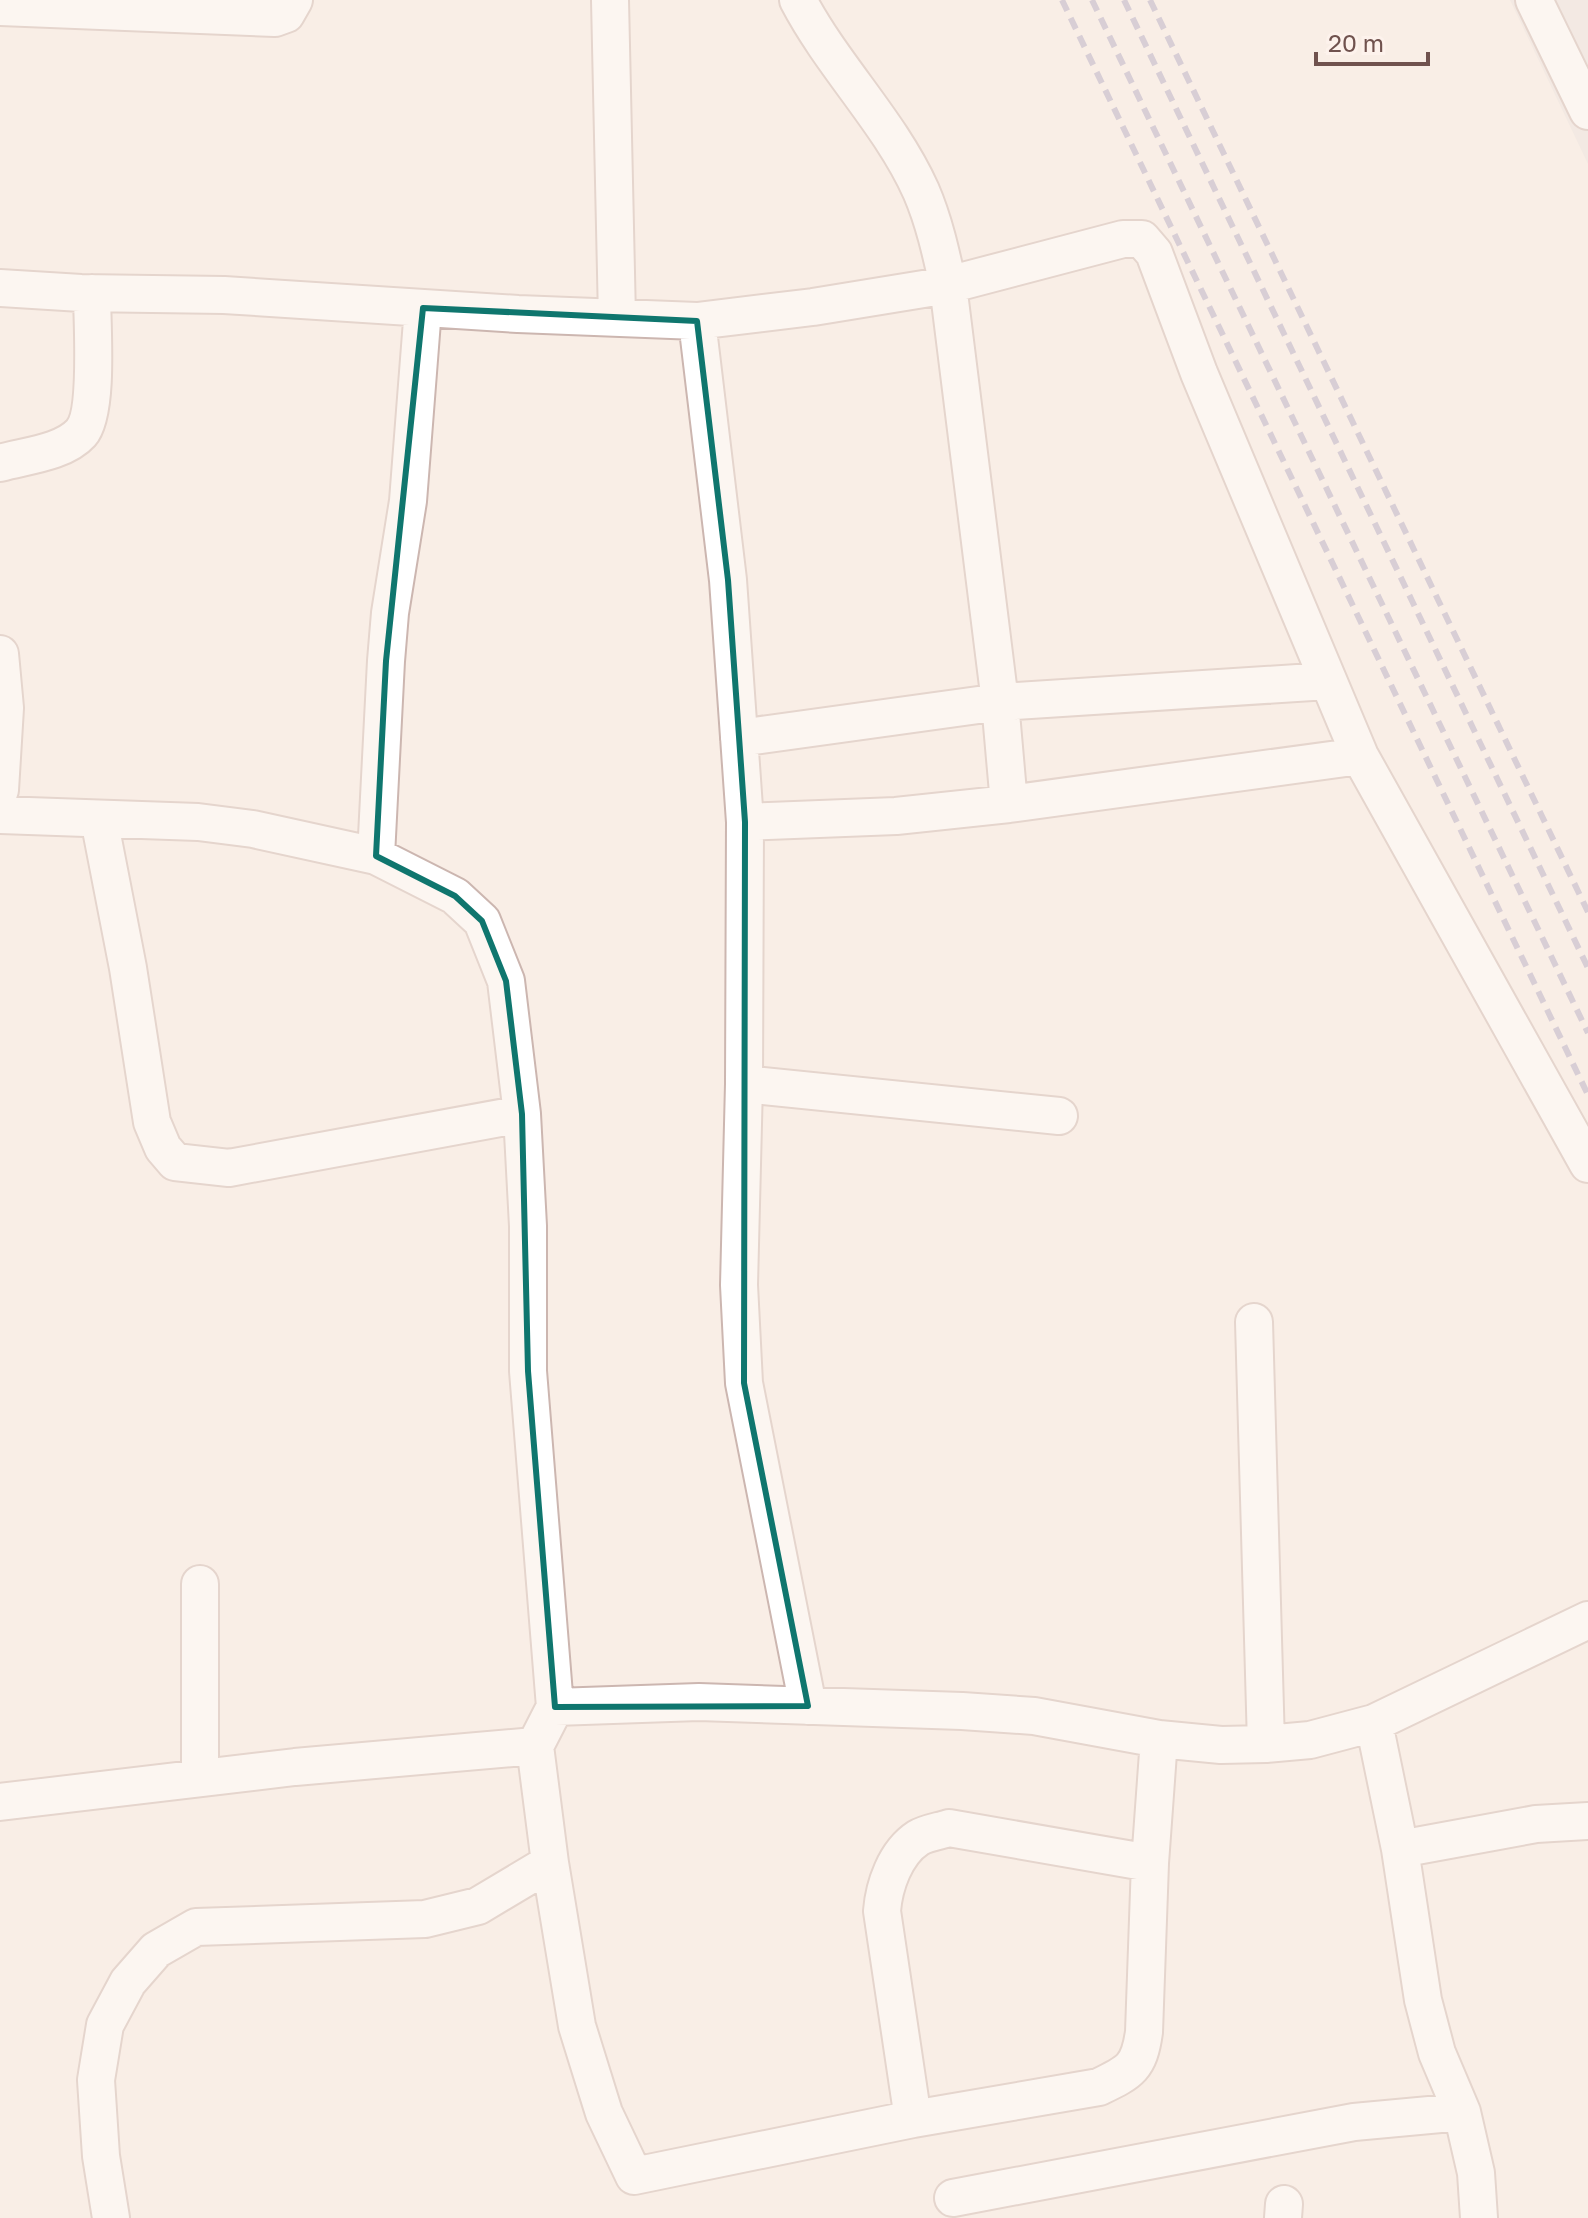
<svg xmlns="http://www.w3.org/2000/svg" width="1588" height="2218" font-family="'Golos Text',sans-serif">
<style>
.industrial{fill:#eae2df}
.lines{fill:none;stroke-linecap:round;stroke-linejoin:round}
.street-casing{stroke:#ccb6b0;stroke-width:40}
.street{stroke:#fff;stroke-width:36}
.rail{stroke:#afa6c2;stroke-width:6;stroke-dasharray:12 8;stroke-linecap:butt}
.marked{fill:none;stroke:#0f766e;stroke-width:6;stroke-linejoin:round}
</style>
<rect width="100%" height="100%" fill="#f9eee6"/>
<path class="industrial" d="M1510,0h78v164z"/>
<g class="lines">
<g class="street-casing">
<path id="street" d="M610,0l7,318
M798,0c35,67 92,122 123,191 13,30 20,62 27,94l52,417 9,102
M1534,0l54,111
M0,7l275,11 11,-4 8,-14
M0,288l81,5 143,2 294,19 179,7 116,-14 135,-22 175,-46h19l12,14 45,120 161,383 228,408
M697,321l31,259 17,242 151,-6 113,-12 351,-48
M0,463c24,-7 63,-10 81,-30 18,-20 11,-110 11,-140
M0,654l5,54 -5,82
M739,738l261,-36 328,-21
M0,815l198,7 55,7 123,27 79,40 27,25 24,60 16,133 6,112v145l27,336
M99,819l29,149 24,154 11,26 12,14 54,6 293,-54
M745,822l-1,262 315,32
M376,856l10,-195 4,-48 18,-112 15,-193
M744,1084l-5,201 5,98 64,323
M1254,1322l12,422
M200,1584v194
M1374,1723l26,126 23,151 14,53 25,59 14,61 3,45
M0,1802l295,-35 240,-21
M1400,1849l136,-25 52,-3
M550,1863l27,163 27,87 30,63 279,-57
M1150,1863l-201,-35c-9,3 -23,5 -31,10 -23,15 -34,48 -36,73l31,208 186,-32c31,-15 40,-19 45,-55l6,-169 9,-124
M953,2198l401,-76 108,-10
M111,2218l-10,-62 -5,-76 9,-55 23,-43 28,-32 40,-23 229,-8 53,-13 72,-43 -15,-117 20,-39 144,-5 263,9 72,5 125,23 62,6 45,-1 44,-4 64,-17 214,-103
M1283,2218l1,-14"/>
</g>
<use href="#street" class="street"/>
<path class="rail" d="M1062,0l526,1095
M1092,0l496,1033
M1124,0l464,968
M1150,0l438,912"/>
</g>
<path d="M0 0H1588V2218H0ZM423,308l274,13 31,259 17,242 -1,561 64,323 -253,1 -27,-336 -6,-257 -16,-133 -24,-60 -27,-25 -79,-40 10,-195z" fill="#f9eee6" fill-opacity=".55" fill-rule="evenodd"/>
<path class="marked" d="M423,308l274,13 31,259 17,242 -1,561 64,323 -253,1 -27,-336 -6,-257 -16,-133 -24,-60 -27,-25 -79,-40 10,-195z"/>
<path d="M1316 52v12h112v-12" fill="none" stroke="#70524e" stroke-width="4"/>
<text x="1328" y="52" font-size="24" fill="#70524e" stroke="#fdf2ec" stroke-width="6" paint-order="stroke">20 m</text>
</svg>
